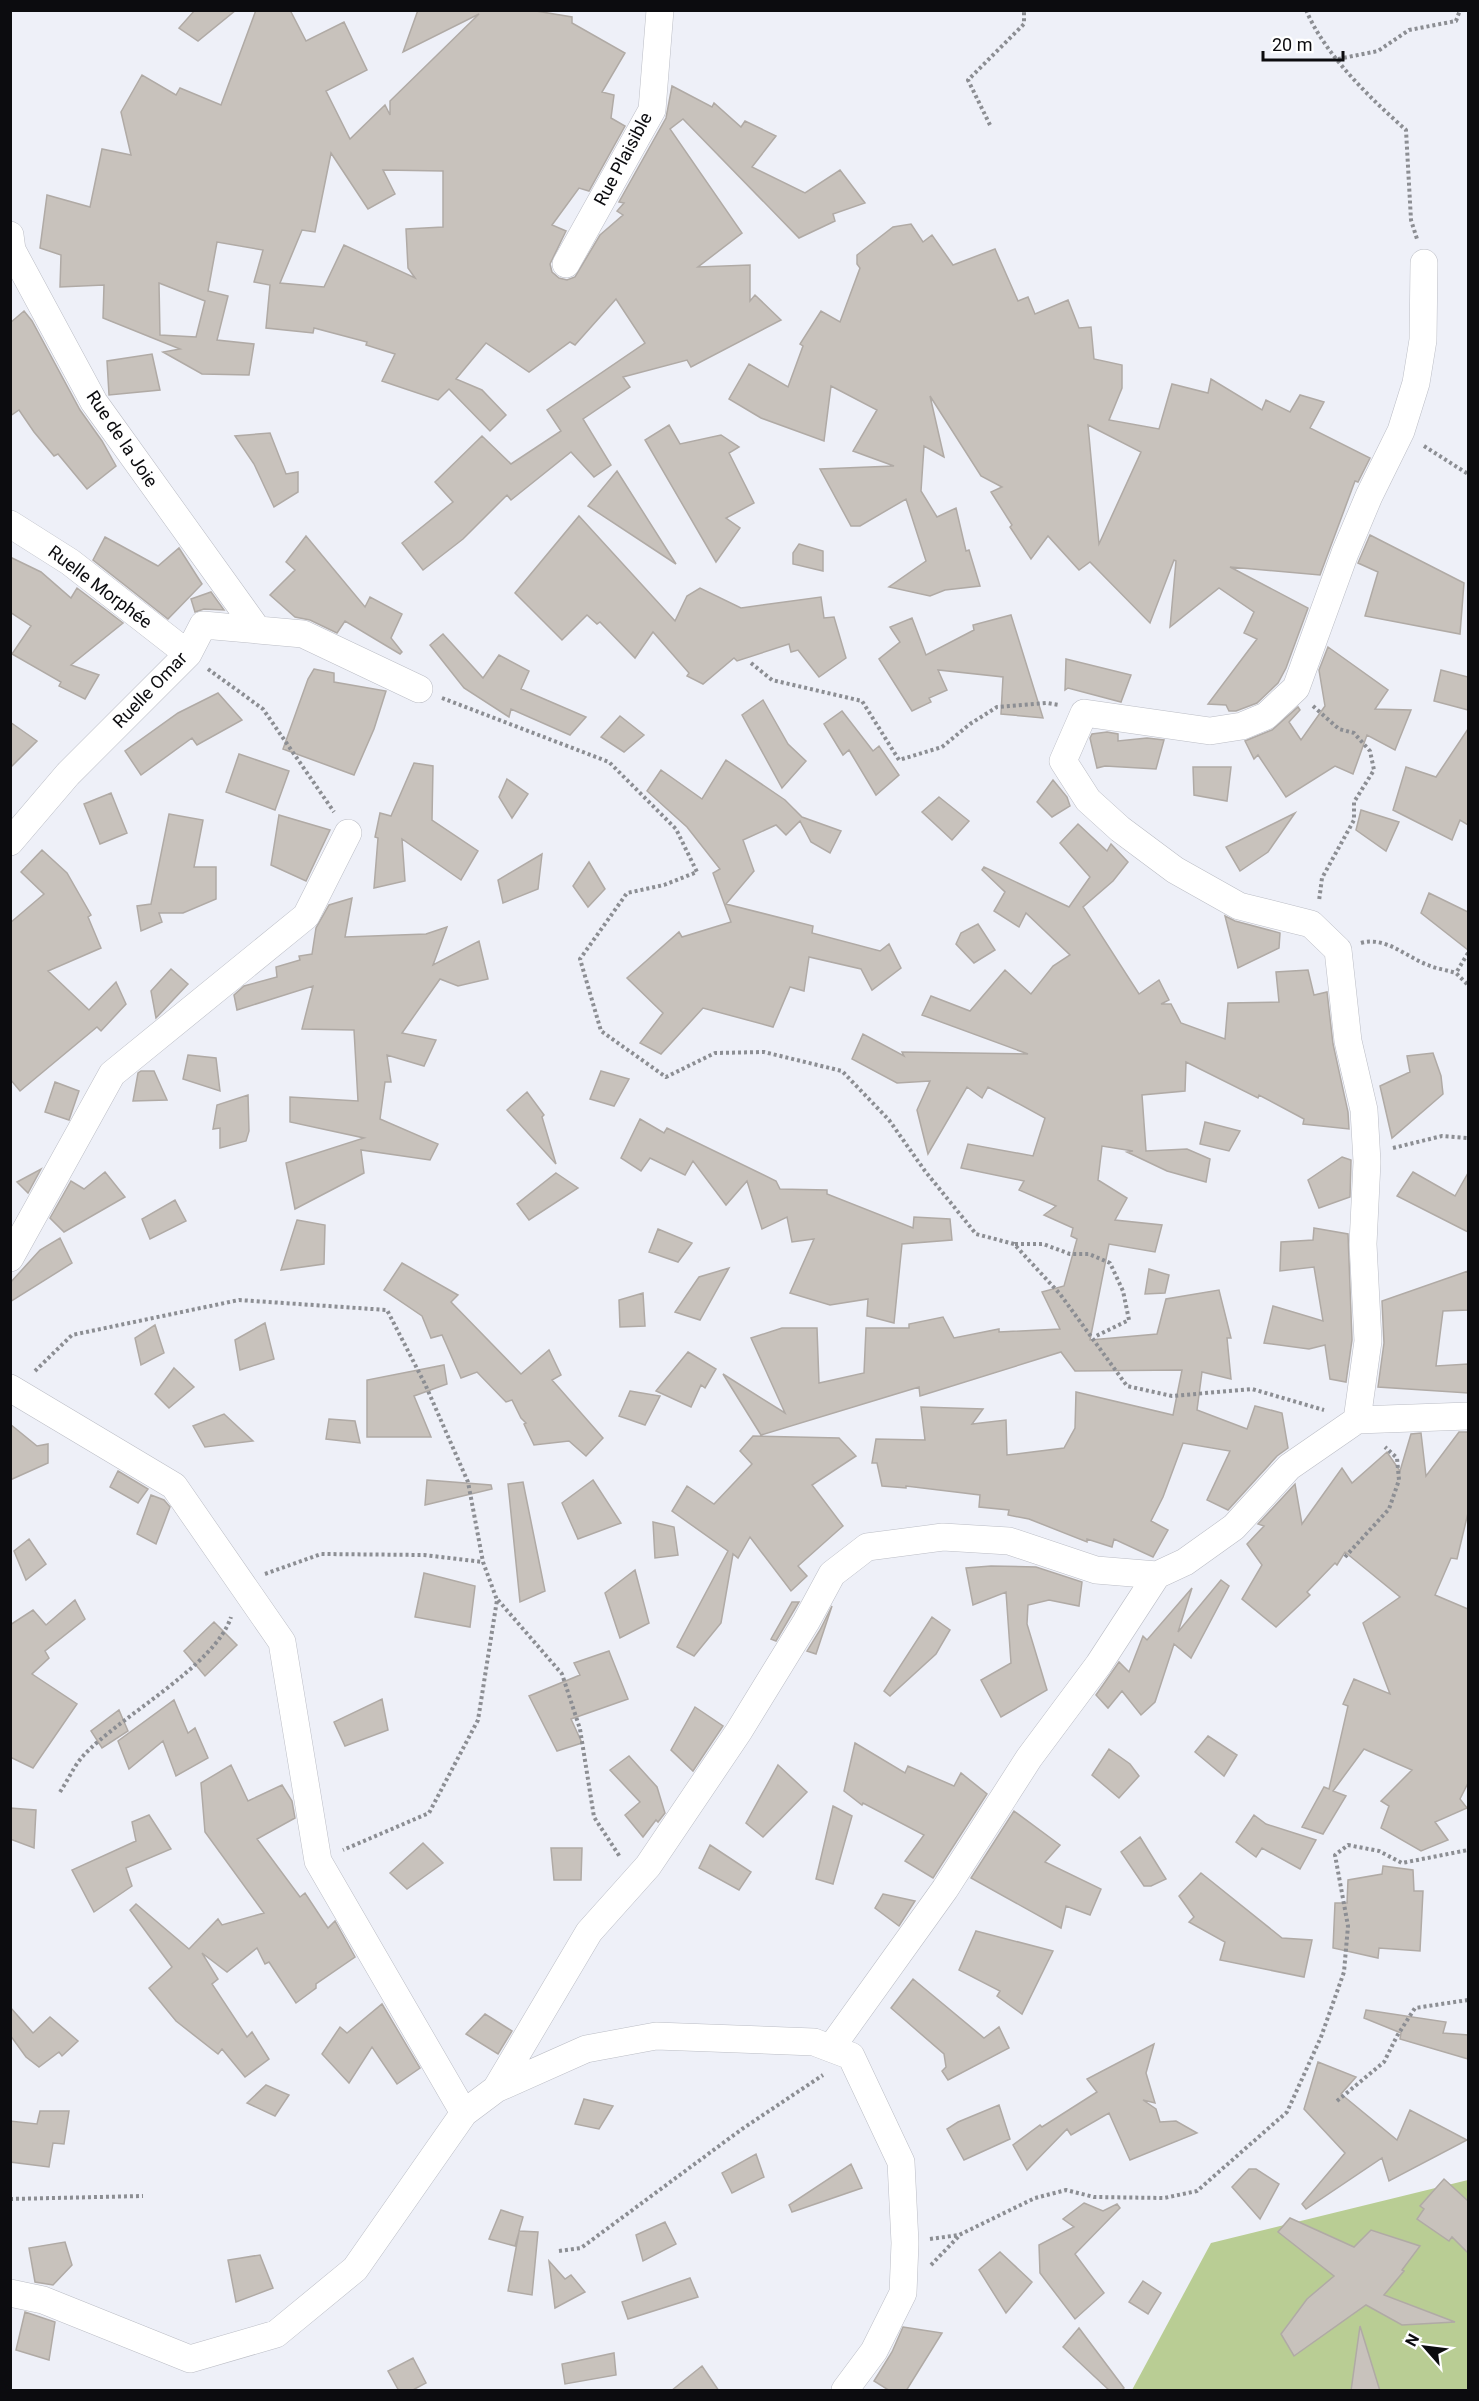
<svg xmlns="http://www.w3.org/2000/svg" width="1479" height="2401" font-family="Roboto,sans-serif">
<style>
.green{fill:#b9cd94}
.building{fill:#c8c2bc;stroke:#b0aaa5;stroke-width:1.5;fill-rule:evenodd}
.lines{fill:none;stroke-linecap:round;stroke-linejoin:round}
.street-casing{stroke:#bbbdc5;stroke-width:28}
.path{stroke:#8c8e93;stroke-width:4;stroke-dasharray:3 3;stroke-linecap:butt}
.street{stroke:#fff;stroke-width:27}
.labels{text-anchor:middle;stroke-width:5;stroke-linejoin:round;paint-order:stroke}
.street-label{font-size:18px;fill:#0c0c0f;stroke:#fff}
</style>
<rect width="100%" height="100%" fill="#eef0f8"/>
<path class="green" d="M1468,2180v210h-336l79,-147z"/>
<path class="building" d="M195,10h41l-38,31 -19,-13z
M256,10h34l16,31 38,-19 23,48 -41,21 24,48 35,-34 5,10v-14l89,-87 -76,38 15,-42h112l42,7v6l53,30 -23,39 12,3 -3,23 14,8 -36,65 -10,-3 -27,37 14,6 -16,33 2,8 7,6 8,2 8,-3 25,-42 23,-20 -6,-4 7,-8 -5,-1 47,-84 6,-32 40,21 2,-4 27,24 4,-6 31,15 -24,31 53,26 35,-23 25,33 -32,11 2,7 -36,17 -116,-119 -13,10 72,104 -44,34 52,-2v36l5,-6 26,25 -90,47 -4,-7 -64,17 7,10 -47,32 28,46 -17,12 -23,-25 -60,48 -4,-5 -44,44 -40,31 -21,-27 51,-41 -18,-20 47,-46 29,28 50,-33 -14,-21 98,-67 -29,-44 -41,46 -5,-3 -41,30 -43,-29 -30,36 26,11 24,25 -16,16 -41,-42 -11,11 -56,-19 13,-27 -29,-9 1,-3 -53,-14 -1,5 -47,-5 4,-43 -16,-3 9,-32 -46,-8 -9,49 20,5 -11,44 37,4 -5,31 -47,-1 -39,-22 17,-3 -77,-31 1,-33 -44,2 1,-32 -21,-7 7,-53 43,12 12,-58 29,6 -10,-43 21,-37 34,20 4,-7 41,17zM331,153l37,56 27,-15 -12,-24 60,1v56l-37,2 2,39 7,10 -71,-33 -20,42 -44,-4 22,-53 13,2zM159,283l46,18 -9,36 -36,-2z
M911,224l12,18 9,-7 21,30 42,-16 23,52 10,-4 7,17 33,-14 11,28 12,-1 3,32 28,6v23l-13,32 50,9 13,-45 36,9 3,-14 51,31 4,-10 24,12 10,-17 24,7 -14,26 60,30 -12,24 -3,-1 -35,94 -90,-8 78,41 -22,60 -8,15 -21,20 -21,8h-7l-3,-6 -18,-1 49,-65 -13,-6 10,-21 -35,-24 -49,39 6,-66 -2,-1 -24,63 -60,-61 -11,8 -31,-34 -17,23 -21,-32 2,-2 -21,-33 11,-5 -21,-11 -51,-80 14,61 -20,-11 -3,45 16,26 19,-9 10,43 3,-1 11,36 -35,4 -15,6 -41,-9 37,-26 -20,-62 -46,27h-9l-31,-57 74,-3 -41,-15 24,-41 -46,-24 -7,55 -63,-23 -32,-19 20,-35 39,23 15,-41 -3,-2 21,-33 19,11 20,-54 -3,-4v-9l36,-28zM1088,425l53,27 -42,92z
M24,311l8,10 48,89 22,31 14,25 -29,23 -29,-35 -4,2 -20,-24 -15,-22 -9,6v-93z
M152,354l8,36 -51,5 -2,-34z
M669,425l11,19 41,-9 18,12 -10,6 25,50 -28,15 14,10 -24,34 -71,-122z
M270,433l16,41 12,-2v20l-24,15 -20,-43 -19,-28z
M617,471l59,93 -88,-58z
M579,516l96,105 12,-25 13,-8 41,20 80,-11 3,21 10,-1 12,41 -27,19 -21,-27 -7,2 -2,-8 -52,17 -3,-3 -31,26 -16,-8 2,-3 -36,-41 -18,26 -35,-36 -3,2 -10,-9 -25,25 -47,-47z
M1370,535l94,48 -4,51 -95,-18 13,-44 -20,-9z
M306,536l59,71 5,-10 32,17 -11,24 11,14 -2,2 -55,-33 -8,12 -27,-13 -15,-3 -25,-22 25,-25 -9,-8z
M105,537l53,29 21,-18 23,36 -34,35 -75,-59z
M799,544l24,7v20l-30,-7v-11z
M10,557l31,15 30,26 6,-10 46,35 -52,42 28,10 -14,24 -26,-13 2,-4 -49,-28 19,-28 -21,-14z
M211,592l13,18 -20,-1 -9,3 -4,-13z
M1011,615l32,103 -42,-4 2,-37 -65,-7 9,20 -18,8 2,4 -19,9 -33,-52 21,-17 -10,-15 22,-9 14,37 48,-25 -1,-5z
M443,634l40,44 16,-23 30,16 -8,18 65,28 -16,18 -59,-26 -2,8 -45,-29 -34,-43z
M1328,647l60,43 -13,19 36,1 -16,40 -28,-15 -14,39 -18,-8 -49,31 -28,-42 -4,4 -9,-18 27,-11 26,-23 2,3 -11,12 12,18 24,-34 -6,-36z
M1066,659l65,16 -10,27 -53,-14 -3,2z
M314,669l20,4v9l52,9 -12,38 -20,46 -71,-26 25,-70z
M1441,670l27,7v33l-34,-9z
M218,693l24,27 -45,25 -5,-7 -51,37 -16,-24 53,-38z
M763,700l25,44 18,17 -24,27 -40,-73z
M842,711l31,40 6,-5 20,29 -23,20 -27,-45 -6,5 -19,-31z
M620,716l24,19 -20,17 -23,-15z
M10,722l27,19 -27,27z
M1468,729v96l-8,-5 -8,20 -59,-30 13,-43 30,10z
M1107,732l11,2v7l29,-3 17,2 -8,29 -51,-3 -8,2 -7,-30 2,-4z
M239,754l50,17 -14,39 -49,-18z
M726,760l59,40 17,17 39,14 -11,22 -19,-11 -11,-21 -14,14 -10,-10 -33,15 11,31 -28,33 87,22 -1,7 68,18 9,-7 12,24 -29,22 -11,-21 -52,-12 -5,34 -14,-4 -17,40 -70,-19 -42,46 -21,-11 23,-30 -36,-35 52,-46 3,5 49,-15 -18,-49 7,-4 -33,-42 -40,-36 14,-21 41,29z
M414,763l19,3 -1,54 46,31 -17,29 -59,-41 3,42 -31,7 4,-50 -3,-1 5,-24 11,3z
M1193,767h38l-4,34 -33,-6z
M507,779l21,15 -16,24 -13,-21z
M1053,780l14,17 3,9 -18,11 -15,-15z
M111,793l16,40 -27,11 -16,-40z
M939,797l30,24 -17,19 -30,-28z
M1361,810l38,12 -13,29 -30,-21z
M1295,813l-27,39 -28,19 -14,-24z
M169,814l34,6 -9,47h22v32l-33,14h-24l3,9 -21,9 -4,-25 14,-2z
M279,815l51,15 -24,51 -35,-16z
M1078,824l29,27 4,-7 17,18 -15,19 -30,26 56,87 20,-14 10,20 -8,4h10l10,19 44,16 3,-36 51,-1 -3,-30 32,-2 6,25 13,-3 6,52 15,68 1,17 -46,-5 1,-5 -45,-24 -1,3 -72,-36 -1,29 -43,4 4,56 41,-2 23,10 -4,23 -39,-11 -40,-19 6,-1 -31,-5 -4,34 29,18 -12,22 47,5 -7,27 -46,-8 -19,96 67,-6 9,-35 53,-9 12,48h-4l4,41 -29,-7 -5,38 50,19 8,-23 27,7 6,35 -11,8 -49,54 -21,-10 23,-49 -47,-8 -20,54 -12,24 17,9 -15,27 -39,-18 -2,8 -25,-8v3l-58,-23 -21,-4 1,-5 -30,-3 1,-12 -74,-9v2l-24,-2 -5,-23h-5l4,-24 49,1 -4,-33 62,2 -11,15 34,-4 1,35 57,-7 11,-20 1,-36 97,23 9,-45 -107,1 -14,-19 -141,44 -1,-9 -158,48 -38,-61 62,39 -34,-75 31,-10h35l2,55 45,-10 2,-45h43v-4l34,-7 11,21 45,-9v3l61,-3 -18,-37 22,-6 13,-47 -6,-3 2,-8 -29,-13 12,-9 -37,-16 5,-9 -63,-13 7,-24 65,12 12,-38 -57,-31 -6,11 -15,-11 -39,67 -11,-44 13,-29 -33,2 -45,-24 11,-25 41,22 -2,-4 126,2 -106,-39 9,-19 39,15 35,-41 26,24 22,-28 17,-11 -44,-42 -7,14 -25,-16 11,-19 -23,-22 2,-3 85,40 21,-30 -30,-34z
M42,850l25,23 24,42 -3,2 13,31 -53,23 41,39 27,-28 10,22 -25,27 -4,-4 -77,64 -10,-12v-156l34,-29 -23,-22z
M542,854l-4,35 -35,14 -5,-23z
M589,862l16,27 -17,18 -15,-21z
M1429,893l39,19v38l-47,-37z
M352,898l-7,39 81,-3 21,-7 -14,38 46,-24 9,38 -30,7 -18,-7 -38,54 34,7 -12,26 -37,-11 4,27h-6l-5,37 58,25 -8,16 -69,-10 3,23 -69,36 -9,-46 78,-25 -74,-16v-25l68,4 -4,-71 -52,-1 11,-43 -76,24 -3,-15 10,-9 33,-9 -1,-10 24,-7 -1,-4 13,-2 4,-26 13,-23z
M1225,916l10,5 45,12 -1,15 -41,20z
M978,924l17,26 -21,13 -18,-19 5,-11z
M171,969l17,15 -32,34 -5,-27z
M1433,1053l8,23 2,18 -51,44 -12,-52 30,-14 -3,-16z
M188,1055l28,3 4,33 -37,-12z
M141,1071h13l13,29 -34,1 5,-28z
M601,1071l28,8 -15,27 -24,-7z
M55,1082l24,9 -10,29 -24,-8z
M527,1092l17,23 -2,2 14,47 -49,-54z
M248,1095l1,36 -3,10 -26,7v-20l-7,1 4,-24z
M640,1119l24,14 3,-5 109,53 4,8 47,1v4l86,34 1,-11 36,2 2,21 -50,4 -8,79 -27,-7 1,-17 -38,6 -40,-12 24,-54 -22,3 -5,-25 -25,12 -15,-48 -21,24 -33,-44 -8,14 -35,-17 -9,13 -20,-13z
M1205,1122l35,9 -11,20 -29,-7z
M1342,1157l9,3 -1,37 -31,11 -11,-28z
M41,1169l-13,24 -11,-11z
M105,1172l20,25 -61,35 -14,-14 21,-37 13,8z
M1413,1172l42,24 13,-23v59l-71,-36z
M556,1173l22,15 -49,32 -12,-16z
M175,1200l11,21 -36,18 -8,-20z
M297,1220l28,5 -1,39 -43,6z
M1314,1228l34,6 4,106 -6,42 -16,-3 -5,-34 -16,4 -45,-6 9,-37 50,15 -9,-54 -34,4 1,-29 32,-2z
M658,1229l34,14 -14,19 -29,-10z
M60,1238l12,25 -62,39v-19l30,-33z
M402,1263l56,32 -7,7 70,72 28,-24 12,25 -9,5 51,58 -17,18 -17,-15 -35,4 -10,-21 2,-1 -5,-5 -9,-18 -6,2 -29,-30 -16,6 -19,-43 -11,3 -9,-22 -38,-26z
M729,1268l-29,52 -25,-8 24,-35z
M1149,1269l20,6 -4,18 -20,1z
M1468,1271v39l-25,1 -7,55 32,-2v29l-90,-6 6,-44 -2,-42z
M643,1293l2,33 -25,1 -1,-27z
M265,1323l9,36 -34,11 -5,-30z
M155,1325l9,28 -23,12 -6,-27z
M688,1352l28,17 -11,19 -4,-3 -10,22 -35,-16z
M444,1365l3,19 -33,12 17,41h-64v-57z
M174,1368l20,19 -25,21 -14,-14z
M630,1391l30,5 -15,29 -26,-9z
M224,1414l29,27 -48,6 -12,-21z
M329,1419l26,2 5,22 -34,-4z
M10,1424l27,22 11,-2v19l-38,17z
M1459,1432h9v81l-11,46 -6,-1 -16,37 33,14v174l-8,16 7,9 -32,14 13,18 -27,11 -40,-23 8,-22 -8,-5 31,-31 -48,-21 -31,42 13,5 -23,38 -21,-7 22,-40 5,2 19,-83 -5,-2 11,-25 36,15 -27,-71 37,-26 -55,-45 -8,13 -2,-2 -28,29 3,3 -34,32 -34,-28 20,-34 -15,-21 17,-18 -6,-2 37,-40 7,40 40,-56 10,15 35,-31 13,19 11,-37 10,-1 5,43z
M753,1436l86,2 17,18 -44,29 31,41 -45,40 9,10 -16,15 -41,-54 -12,21 -5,-4 -12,69 -27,33 -17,-9 51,-96 -56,-40 15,-25 27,18 38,-40 -12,-13z
M118,1471l30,18 -10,14 -28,-16z
M427,1480l64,5 1,4 -67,16z
M593,1480l28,43 -43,16 -16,-36z
M523,1482l22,109 -25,11 -12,-118z
M151,1495l13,5 6,7 -14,37 -19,-10z
M653,1522l21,5 4,28 -23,3z
M29,1539l17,25 -20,16 -12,-29z
M991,1566l45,1 46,15 -3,24 -30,-6 -21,5 -1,19 20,66 -46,27 -20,-37 30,-17 -5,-71 -33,13 -7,-37z
M635,1570l14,53 -29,15 -15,-45z
M424,1573l51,13 -5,41 -55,-10z
M1221,1580l8,6 -38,72 -17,-14 -19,58 -14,13 -19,-24 -14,17 -12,-13 23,-33 10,10 14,-36 4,4 45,-52 -14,44z
M75,1600l10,19 -40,32 4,7 -17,16 45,30 -44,64 -23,-11v-132l23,-15 13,15z
M792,1602h7l-23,39 -5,-2z
M832,1606l-16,48 -9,-3 13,-21z
M932,1617l18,13 -14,24 -46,42 -6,-5z
M214,1622l23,23 -32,31 -21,-25z
M609,1651l19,48 -57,20 11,24 -25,8 -28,-55 51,-21 -6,-12z
M382,1699l6,31 -43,16 -11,-24z
M174,1700l14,33 7,-5 13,30 -32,18 -13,-35 -34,28 -11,-28z
M695,1707l28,19 -30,45 -22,-21z
M119,1710l9,21 -26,17 -11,-17z
M1208,1736l29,19 -13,21 -29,-24z
M855,1743l50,30 3,-7 46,20 7,-13 26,21 -54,84 -28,-17 19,-26 -61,-32 -1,2 -18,-14z
M1109,1749l21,15 9,12 -20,22 -27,-23z
M629,1756l28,31 8,26 -7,9 -2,-2 -13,17 -18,-22 15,-13 -30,-32z
M231,1765l17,36 34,-16 10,16 3,17 -38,21 43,58 5,-4 23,35 7,-7 20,36 -39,27v4l-20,15 -27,-41 -4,2 -8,-16 -30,24 -25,-19 16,26 -6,5 35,53 5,-5 17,27 -24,18 -23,-28 -4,5 -42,-33 -27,-33 23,-21 -42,-57 6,-6 53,45 29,-30 4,6 42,-12 -59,-81 -4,-49z
M778,1765l29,27 -44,45 -17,-14z
M833,1806l19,10 -19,68 -17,-5z
M10,1808l26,2 -2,38 -24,-9z
M1014,1811l46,34 -15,17 56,27 -11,26 -24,-9 -5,22 -90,-50z
M149,1815l22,34 -45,19 6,18 -38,26 -22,-42 64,-29 -4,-19z
M1254,1815l12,9 50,16 -16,29 -38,-21 -6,9 -20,-15z
M1140,1837l26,42 -15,7h-7l-23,-34z
M423,1843l20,20 -36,26 -17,-16z
M710,1845l41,27 -12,18 -40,-22z
M551,1848h31l-1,32h-27z
M1383,1866l30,4 1,21h9l-3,60 -41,-3 -1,10 -45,-10 2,-45h12l1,-23 34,-6z
M1201,1873l81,65 30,2 -8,37 -84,-17 5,-18 -36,-20 5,-5 -15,-21z
M883,1894l32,7 -16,25 -24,-18z
M976,1931l77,20 -31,63 -25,-18 3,-5 -41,-21z
M913,1979l71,59 15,-11 10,21 -61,32 -6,-9 4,-4 -2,-13 -53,-46z
M382,2004l38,64 -23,16 -25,-37 -23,36 -27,-29 18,-27 7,6z
M10,2007l23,26 17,-16 28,24 -16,15 -3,-4 -20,15 -13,-10 -16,-22z
M1366,2010l80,12 -3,11 25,2v24l-68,-20 1,-6 -37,-15z
M485,2014l27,17 -14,23 -32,-20z
M1154,2044l-8,29 9,30 -12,-3 13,9 4,13 16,-1 21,12 -67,27 -21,-47 -38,22 -4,-6 -40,41 -14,-25 27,-20 2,2 55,-35 -10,-13z
M1318,2062l38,15 -15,17 56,46 13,-30 57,30 -78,41 -7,-23 -76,51 -4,-5 43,-51 -41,-44z
M266,2085l23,10 -14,21 -28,-13z
M584,2099l29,7 -14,23 -24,-5z
M999,2105l11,34 -46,21 -17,-31 11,-7z
M40,2111h29l-5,33 -11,-1 -4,24 -39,-5v-41l27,3z
M756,2154l8,23 -32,16 -10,-20z
M851,2164l11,24 -70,24 -3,-7z
M1249,2169h7l23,15 -19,35 -28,-32z
M1444,2179l24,22v52l-16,-16 -3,4 -32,-22 7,-10 -4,-3z
M1084,2203l19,8 14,-7 3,4 -45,46 29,39 -29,26 -35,-46 -1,-28 35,-18 -11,-8z
M501,2210l22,7 -4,14 19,1 -6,63 -24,-4 11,-59 -4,14 -26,-7z
M1290,2218l64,29 17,-17 49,16 -18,24 2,1 -20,24 71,27 -53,3 -36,-20 -72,51 -13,-22 26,-35 27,-23 -56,-44z
M665,2222l11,22 -33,17 -7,-26z
M65,2242l7,23 -19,20 -18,-3 -6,-34z
M1000,2252l32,30 -26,31 -27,-43z
M260,2255l13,33 -37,14 -8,-42z
M549,2261l16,18 6,-4 14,17 -30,16z
M690,2278l8,19 -70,22 -6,-17z
M1143,2281l18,12 -13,21 -19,-12z
M25,2312l30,10 -6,38 -33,-10z
M1360,2326l20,65h-29z
M903,2327l39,6 -36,58h-16l-16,-10 18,-29z
M1079,2328l45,60 -3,3h-11l-47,-44z
M614,2353l2,22 -51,9 -3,-20z
M413,2358l13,25 -15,8h-12l-11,-20z
M702,2366l17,25h-48z"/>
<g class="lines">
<g class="street-casing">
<path id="street" d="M10,235l2,15 82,152 163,227
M566,264l86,-154 8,-100
M10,524l60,38 118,92
M10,842l58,-68 120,-120 15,-29 100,9 116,55
M10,1258l102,-184 194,-158 42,-83
M10,1388l164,98 108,156 36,219 146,252
M1357,1420l11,-79 -5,-97 4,-82 -3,-52 -16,-69 -10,-91 -27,-26 -72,-18 -64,-36 -55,-41 -32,-29 -25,-39 21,-48 126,18 32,-5 24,-10 30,-28 49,-135 24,-57 32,-65 15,-48 7,-43 1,-77
M831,2048l114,-159 84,-131 70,-94 58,-89
M496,2089l93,-157 59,-66 91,-135 67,-109 26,-48 35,-27 76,-10 66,4 87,29 61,5 28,-13 49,-35 55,-60 68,-47 111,-4
M10,2293l33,7 147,59 86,-25 79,-65 109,-156 32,-24 90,-40 70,-13 158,6 37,14 50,106 4,81 -2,50 -29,58 -29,39"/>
</g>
<path class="path" d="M1306,10c19,45 64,88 100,120l5,90 6,19
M1338,59l40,-8 31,-21 47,-9 4,-11
M990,125l-22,-45 56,-56v-14
M1424,446l44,28
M751,663l21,17 90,21 37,59 43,-13 28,-23 27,-17 50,-4 12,2
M208,669l55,40 71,103
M442,698l167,64 67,67 21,43 -33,13 -37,8 -47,66 21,72 65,46 49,-24 49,-1 78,19 47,49 36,51 51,63 38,10 46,50 67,92 45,10 80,-7 72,21
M1313,706l26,23 15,4 16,18 4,19 -20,32v18l-32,58 -3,23
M1361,943c25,-7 45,14 67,22 9,4 19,5 28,8
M1468,953l-12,20 12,12
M1393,1148l49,-12 26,2
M1015,1244h28l27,10h19l21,9 13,28 6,29 -35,17
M35,1371l37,-36 167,-35 148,10 38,74 43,98 15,80 14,38 -19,120 -49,93 -86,37
M1345,1557l44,-48 10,-29 -2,-22 -12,-11
M265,1574l56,-20 103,1 59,7
M498,1600l64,74 18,55 14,88 26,40
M60,1792c8,-12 14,-26 23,-36 37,-40 132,-90 148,-139
M1337,2101l47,-39 13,-26 18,-28 53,-8
M10,2199l133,-3
M930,2239l29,-4 76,-37 31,-8 28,7 70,1 33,-7 90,-79 34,-75 23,-65 4,-46 -13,-71 13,-10 31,6 23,12 66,-13
M559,2251l22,-3 161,-119 81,-54
M931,2265l28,-29"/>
<use href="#street" class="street"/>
</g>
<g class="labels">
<g class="street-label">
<text transform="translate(623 159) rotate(-62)" y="6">Rue Plaisible</text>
<text transform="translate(122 439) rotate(56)" y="6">Rue de la Joie</text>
<text transform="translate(100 587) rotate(37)" y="6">Ruelle Morphée</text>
<text transform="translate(150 690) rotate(-46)" y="6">Ruelle Omar</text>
</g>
</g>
<rect width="1479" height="2401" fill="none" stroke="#0c0c0f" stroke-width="24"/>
<g transform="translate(1425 2347) rotate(298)" stroke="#ffffff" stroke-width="4.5" paint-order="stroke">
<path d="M0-4.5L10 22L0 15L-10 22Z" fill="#0c0c0f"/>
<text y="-9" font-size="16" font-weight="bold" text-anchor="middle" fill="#0c0c0f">N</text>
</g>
<path d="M1263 51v9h80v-9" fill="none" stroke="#0c0c0f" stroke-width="3"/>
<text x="1272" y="51" font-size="18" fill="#0c0c0f" stroke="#ffffff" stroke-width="4.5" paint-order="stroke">20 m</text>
</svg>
